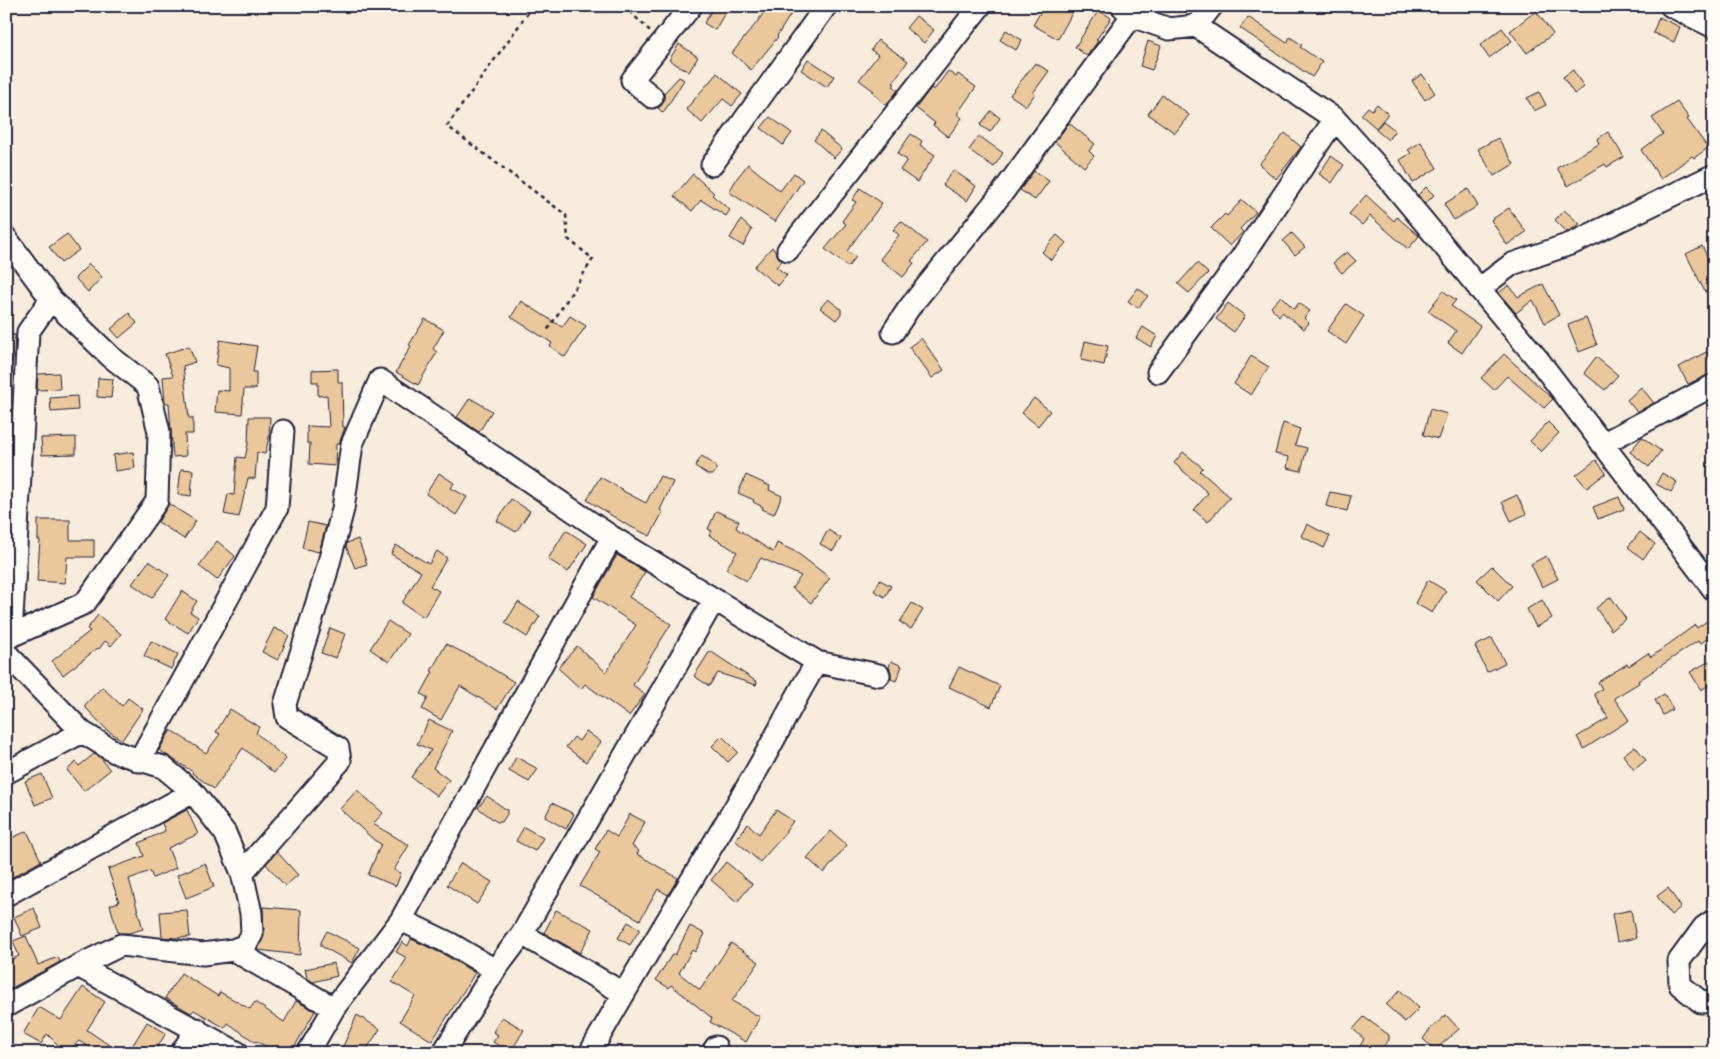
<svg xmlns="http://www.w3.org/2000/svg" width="1720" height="1059" font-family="Mynerve,sans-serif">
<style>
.building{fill:#ebc79c;stroke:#22223b}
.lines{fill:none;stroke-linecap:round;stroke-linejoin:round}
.minor-casing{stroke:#22223b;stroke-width:25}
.path{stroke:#22223b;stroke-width:2.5;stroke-dasharray:4 4;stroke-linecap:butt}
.minor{stroke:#fdfcf7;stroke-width:21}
</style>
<rect width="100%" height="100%" fill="#f8ecdc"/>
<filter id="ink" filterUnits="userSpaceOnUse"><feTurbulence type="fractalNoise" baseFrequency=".02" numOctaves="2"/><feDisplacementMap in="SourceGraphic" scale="10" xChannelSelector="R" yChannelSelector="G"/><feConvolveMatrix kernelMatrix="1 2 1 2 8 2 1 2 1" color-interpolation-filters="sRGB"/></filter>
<g filter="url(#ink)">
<path class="building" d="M714,6h15l-14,24 -11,-7z
M768,6h28l-19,30 1,1 -27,33 -19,-17 26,-32z
M1044,6h32l-18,33 -25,-14z
M1099,10l12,8 -15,22 2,1 -11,15 -12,-9z
M1536,11l17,23 -26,19 -17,-22z
M916,16l18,14 -10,13 -18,-15z
M1248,17l39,26 3,-6 12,8 -2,2 22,15 -10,15 -72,-49z
M1659,17l21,10 -6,15 -21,-9z
M1502,28l10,13 -23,17 -9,-13z
M1006,30l16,10 -6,10 -16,-10z
M878,40l30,21 -15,22 2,1 -2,2 5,4 -12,15 -14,-13 2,-1 -15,-11 19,-25 -7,-5z
M1148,41l13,5 -9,24 -12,-4z
M679,44l19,13 -9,15 -20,-12z
M808,59l26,17 -7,11 -26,-17z
M1035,63l14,8 -16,22 2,1 -9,12 -16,-11z
M1573,70l11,17 -10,7 -11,-17z
M948,71l8,6 2,-3 18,13 -19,27 5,4 -14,19 -15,-12 2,-2 -19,-15 15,-20 3,2z
M717,73l25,21 -10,12 -9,-7 -21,24 -16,-14z
M1422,74l13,19 -10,7 -13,-19z
M679,77l5,3 -21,33 -5,-5 4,-3 2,-5v-7z
M1539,92l7,13 -12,6 -7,-13z
M1162,95l27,20 -14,18 -27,-19z
M1677,102l12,16 -2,1 21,29 -14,10 -2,-2 -31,23 -20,-29 22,-16 -11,-16z
M1377,104l11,10 -12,14 -15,-13 7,-8 4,3z
M991,111l9,7 -10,14 -10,-7z
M770,117l22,16 -9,12 -22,-17z
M1383,121l12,9 -7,10 -12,-10z
M1069,123l26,21 -6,7 5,5 -10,11 -29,-25z
M821,131l21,18 -8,9 -20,-18z
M1608,132l16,25 -17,10 -2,-3 -37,22 -11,-18 42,-24 -2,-5z
M1285,133l16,14 -25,32 -17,-15z
M911,134l11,7 -2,4 15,10 -18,27 -17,-12 7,-10 -10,-6z
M979,136l24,17 -9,14 -25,-17z
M1498,138l16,26 -20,12 -16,-27z
M1421,142l16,26 -24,15 -13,-23 11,-7 -3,-3z
M1331,156l13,9 -12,18 -13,-9z
M748,164l32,27 14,-18 9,7 -28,42 -46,-30 8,-14z
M953,170l23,16 -9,15 -24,-16z
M1034,171l15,10 -14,19 -15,-10z
M693,174l21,19 -2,2 18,15 -4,6 -25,-16 -9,11 -18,-15z
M1426,187l8,8 -9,9 -7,-9z
M860,188l22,15 -35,48 9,6 -8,10 -23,-18 21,-25 -4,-3 14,-19 -4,-2z
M1468,189l10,17 -24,14 -10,-16z
M1366,195l28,26 3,-4 22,19 -11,13 -38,-33 -8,9 -13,-11z
M1242,200l14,12 -16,17 3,3 -13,14 -19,-18 14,-14 2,2z
M1509,208l17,24 -19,13 -16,-25z
M1564,210l16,14 -13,8 -12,-12z
M741,220l11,10 -9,16 -13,-8z
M901,221l26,21 -16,19 3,2 -11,14 -23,-18 19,-24 -6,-5z
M1292,233l13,14 -10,8 -12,-14z
M67,234l12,16 -18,13 -12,-16z
M1057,235l9,8 -15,17 -9,-8z
M1702,246l12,24v18l-9,4 -19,-38z
M772,247l10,14 -6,6 11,8 -9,11 -24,-19z
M1347,252l9,9 -14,12 -9,-10z
M1197,263l11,10 -19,20 -11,-9z
M89,264l13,13 -14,15 -13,-14z
M1543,284l16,31 -14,8 -12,-23 -17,13 -17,-20 10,-8 9,12z
M1138,288l10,8 -10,12 -10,-7z
M1443,291l13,9 -5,6 29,20 -18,27 -14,-10 8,-12 -28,-20z
M1281,296l13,13 5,-6 11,8 -6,7 5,5 -5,6 -22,-17 -3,4 -8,-9z
M828,299l13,10v5l-5,6 -16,-12z
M521,301l41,26 8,-11 16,10 -21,31 -15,-11 2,-3 -41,-26z
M1228,303l17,13 -11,16 -18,-13z
M1346,304l18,12 -18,28 -19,-13z
M129,313l8,10 -18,15 -8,-9z
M1586,318l11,27 -18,7 -11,-27z
M425,319l19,11 -11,19 4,3 -19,33 -22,-13 15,-26 -2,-1z
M1143,327l14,9 -6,11 -15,-9z
M6,334l9,1 -1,19 -3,14h-5z
M921,338l23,32 -12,8 -23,-31z
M220,340l37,6 -4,26h3v17h-12l-2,25 -27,-2 2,-22 12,1v-23l-13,-3z
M1085,341l23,5 -4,19 -23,-5z
M189,346l6,16 -12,4 6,52h4v16h-8l1,22 -13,1 -4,-54h-4l-2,-26 10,-1 -8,-22z
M1706,352l8,16v4l-26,12 -9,-17z
M1504,354l49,45 -9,9 -37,-32 -13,14 -13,-12z
M1251,356l18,11 -18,28 -17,-11z
M1596,357l22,18 -13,15 -21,-17z
M338,369v13h4l1,45h2l-6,17h-3l-1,22 -26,-2 1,-21h-3v-17l22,1 -2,-32 -9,1v-14h-6v-12z
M59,373l1,16 -23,1 1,-16z
M98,378l15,1 -2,19 -14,-1z
M1641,387l13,16 -17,9 -10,-12z
M77,396l1,14 -27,2 -1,-14z
M470,398l22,13 -13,21 -22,-15z
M1034,398l16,13 -12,15 -16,-13z
M1430,409l17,5 -9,25 -15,-4z
M249,417h21l-1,20 -4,17 -8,-2 -2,27 -7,-1 -9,39 -15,-3 4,-20 6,1 3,-38 8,1 3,-14z
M1548,422l11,11 -18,19 -11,-11z
M1283,423l17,6 -5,16 12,3 -6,23 -14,-3 2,-11 -14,-3z
M76,437v17l-34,1 -1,-17z
M1642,437l19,14 -12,16 -19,-15z
M133,452l2,16 -20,3 -2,-16z
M1183,452l20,16 -3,3 30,26 -22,25 -14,-12 14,-17 -34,-30z
M702,456l14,10v5l-3,4h-5l-13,-9z
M1596,460l10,13 -19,15 -11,-13z
M181,469l12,1 -2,26 -13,-2z
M439,473l15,10 -3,5 16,9 -11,18 -30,-21z
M1662,473l15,9 -6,10 -15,-8z
M746,475l24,11 -1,4 13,6 -8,18 -12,-5 1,-2 -10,-5 1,-2 -16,-7z
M660,476l13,6 -13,28 3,2 -13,24 -23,-11 -40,-25 13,-23 23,13v1l23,12z
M1330,492l21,4 -4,15 -21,-5z
M1517,495l9,19 -15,7 -9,-19z
M1619,497l5,12 -26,10 -5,-12z
M511,499l19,12 -14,21 -19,-11z
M169,504l27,17 -12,18 -26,-17z
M716,511l23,10 -3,7 37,24 4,-9 19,9 34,26 -19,25 -19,-15 9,-12 -40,-18 -14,23 -21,-12 11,-17 -28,-17 3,-4 -4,-2z
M38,520h32v20h24v17h-27l-2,26 -28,-2 3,-41h-2z
M308,522l18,4 -7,26 -17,-4z
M1307,524l23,12 -6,12 -23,-12z
M566,530l21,14 -19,28 -20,-13z
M828,530l13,8 -8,13 -13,-7z
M1640,532l15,12 -12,15 -15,-12z
M358,539l9,25 -12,4 -9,-22 1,-3z
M217,541l18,15 -18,24 -18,-14z
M396,545l33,19 8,-13 10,7 -17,28 9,5 -15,26 -22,-14 19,-31 -30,-18z
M617,555l28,17 -16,25 42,27 -38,61 12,9 -16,22 -44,-32 -4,5 -23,-21 19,-22 29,26 30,-47 -43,-28z
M1546,556l12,23 -16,8 -11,-23z
M149,561l20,14 -17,23 -20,-14z
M1492,566l20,20 -14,15 -21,-21z
M880,580l11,6 -6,11 -11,-6z
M1428,580l18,11 -14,22 -17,-10z
M182,591l15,10 -7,11 8,5 -10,16 -23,-14z
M1611,597l15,22 -15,11 -15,-22z
M1542,600l10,18 -16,9 -9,-18z
M518,602l22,14 -13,21 -22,-14z
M912,603l11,7 -12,19 -11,-7z
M98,615l23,19 -10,12 -6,-5 -6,8 -1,-1 -35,27 -11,-14 38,-30 -3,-2z
M1714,616v18l-14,10 -2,-3 -60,40 1,2 -25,15 15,22 -45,29 -7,-12 31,-19 -14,-24 8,-5 -4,-7 29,-18 2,2 19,-13 3,4 44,-32 2,3z
M388,621l20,13 -19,28 -19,-13z
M274,628l15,7 -11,25 -16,-8z
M330,628l15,6 -9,24 -15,-5z
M1492,638l13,25 -18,9 -12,-26z
M151,641l27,13 -7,15 -27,-13z
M446,644l34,17 34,21 -17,27 -37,-23 -19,34 -19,-11 6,-11 -7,-4 12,-22 -2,-1z
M710,651l47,31 -1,3 -38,-12 -9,13 -15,-10z
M891,661l11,5 -6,15 -5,-2v-7l-2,-5z
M1710,661l4,6v15l-13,8 -11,-18z
M959,667l41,19 -9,21 -42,-20z
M102,687l20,19 6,-8 15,11 -21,31 -14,-9 -24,-25z
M1664,694l9,15 -10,6 -8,-15z
M230,709l29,18 -3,6 30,26 -12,14 -31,-25 -29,41 -22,-16 1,-1 -34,-22 12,-20 35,23 14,-19 -4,-2z
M429,720l23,11 -19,37 16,12 -12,16 -26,-19 20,-27 -14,-6z
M586,731l15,11 -15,20 -20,-15 8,-10 5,4z
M722,736l16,16 -10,10 -16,-16z
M1635,746l11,14 -12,10 -11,-15z
M94,754l7,4 9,12 -26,21 -17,-21 9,-8 3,4z
M516,757l22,12 -9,13 -20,-11z
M42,774l10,24 -17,7 -10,-24z
M357,790l26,23 -10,11 36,21 -15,25 7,3 -5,13 -28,-11 13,-31 -7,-4 -34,-31z
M487,796l20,14v4l-5,8h-5l-19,-14z
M552,803l22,11 -8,15 -21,-12z
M187,810l11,24 -30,14 8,20 -23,10 -3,-7 -21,8 14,50 -14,4h-11l-8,-28 9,-3 -11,-33 36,-13 -5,-13 26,-12 -3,-8z
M776,810l17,11 -11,16 -22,25 -25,-22 13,-16 11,10z
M630,814l15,8 -13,24 7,5 -2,3 41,24 -10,17 -10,-6 -18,31 -60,-34 20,-34 -5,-3 11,-19 11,7z
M524,827l19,11 -8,13 -19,-10z
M27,831l14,30 -32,18 -3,-7v-31z
M831,831l16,14 -23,28 -17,-15z
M277,852l21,23 -13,11 -19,-22z
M726,862l26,22 -15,18 -26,-22z
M205,863l9,24 -28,11 -9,-23z
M461,863l31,19 -15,22 -30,-19z
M1668,888l13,19 -10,8 -14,-19z
M263,907l38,3 -1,45 -42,-5 6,-16z
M34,908l8,20 -20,8 -8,-19z
M187,910l3,27 -14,1 -14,-1 -2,-25z
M556,910l37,19 -13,24 -36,-20z
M1631,910l5,28 -19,4 -5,-28z
M628,922l12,7 -10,16 -12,-7z
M690,926l15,8 -10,18 -3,-2 -13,23 21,17 31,-47 28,19 -27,39 28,16 -14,25 -36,-20 2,-4 -41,-33 -2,3 -13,-8 17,-27 2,2z
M327,931l33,17 -8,15 -31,-17v-4z
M26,936l12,29 20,-8 2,5 -54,29v-29l13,-6 -6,-15z
M411,939l34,16 30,18 -43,68 -32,-20 15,-25 -23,-14 15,-24 -11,-6 6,-10 6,4z
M334,963l3,13 -24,6 -6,-4 -2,-9z
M181,973l37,23 2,-4 30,17 5,-7 29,20 12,-21 19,10 -24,42h-13l-22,-12 -1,1 -27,-19 -3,5 -31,-18 -3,3 -26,-15z
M83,987l22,15 -18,28 34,23h-23l-19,-12 -13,12 -19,-19 -6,10 -18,-10 16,-27 22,13z
M1400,990l19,18 -14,14 -19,-17z
M357,1015l23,14 -16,24h-24z
M1446,1015l13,14 -24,21 -12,-11 7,-10z
M502,1017l22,13 -14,23 -17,-11 5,-7 -5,-3z
M1364,1017l25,18v5l-11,13h-22l8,-14 -11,-10z
M147,1022l19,11 -12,20h-15l-8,-5z"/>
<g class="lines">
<g class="minor-casing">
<path id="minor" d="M1122,6l10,10 37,13 27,-3
M1212,6l-16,20 139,93 51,57 154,186 174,228
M1671,6l43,21
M652,97l-20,-17 59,-74
M712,165l114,-159
M6,238l45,61 60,58 37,29 11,46 -2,69 -72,102 -74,33 -5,4
M788,250l192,-244
M1479,289l33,-25 61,-21 141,-68
M893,332l16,-24 94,-116 129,-176
M1158,372l77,-105 100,-148
M1602,444l112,-59
M11,636l17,-304 23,-33
M6,653l76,79 33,20 48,15 30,25 32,41 17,40 9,40 1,21 -6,11 -13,5 -30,4 -82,-9 -43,21 -72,40
M139,761l138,-253 6,-77
M6,773l76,-41
M242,873l98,-112 -2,-13 -51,-31 -2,-13 41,-130 17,-65 9,-65 28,-64 232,157 205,125 62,13
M6,895l187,-103
M401,920l50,24 44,26
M1714,920l-10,7 -25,34 1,24 21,17 13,-1
M522,934l101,59
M233,950l101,58
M78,966l160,87
M181,1053l16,-24
M308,1053l26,-45 67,-88 211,-383
M443,1053l52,-83 27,-36 192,-334
M590,1053c52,-94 110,-185 164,-278 22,-37 40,-76 63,-113
M712,1053l4,-6"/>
</g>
<path class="path" d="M533,6l-86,120 119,89 2,24 25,20 -46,72
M624,6l26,25"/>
<use href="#minor" class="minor"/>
</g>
</g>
<rect width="1720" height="1059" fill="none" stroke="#fdfcf7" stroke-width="25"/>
<rect x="12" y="12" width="1695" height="1034" fill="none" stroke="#22223b" stroke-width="2" filter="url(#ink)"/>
</svg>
